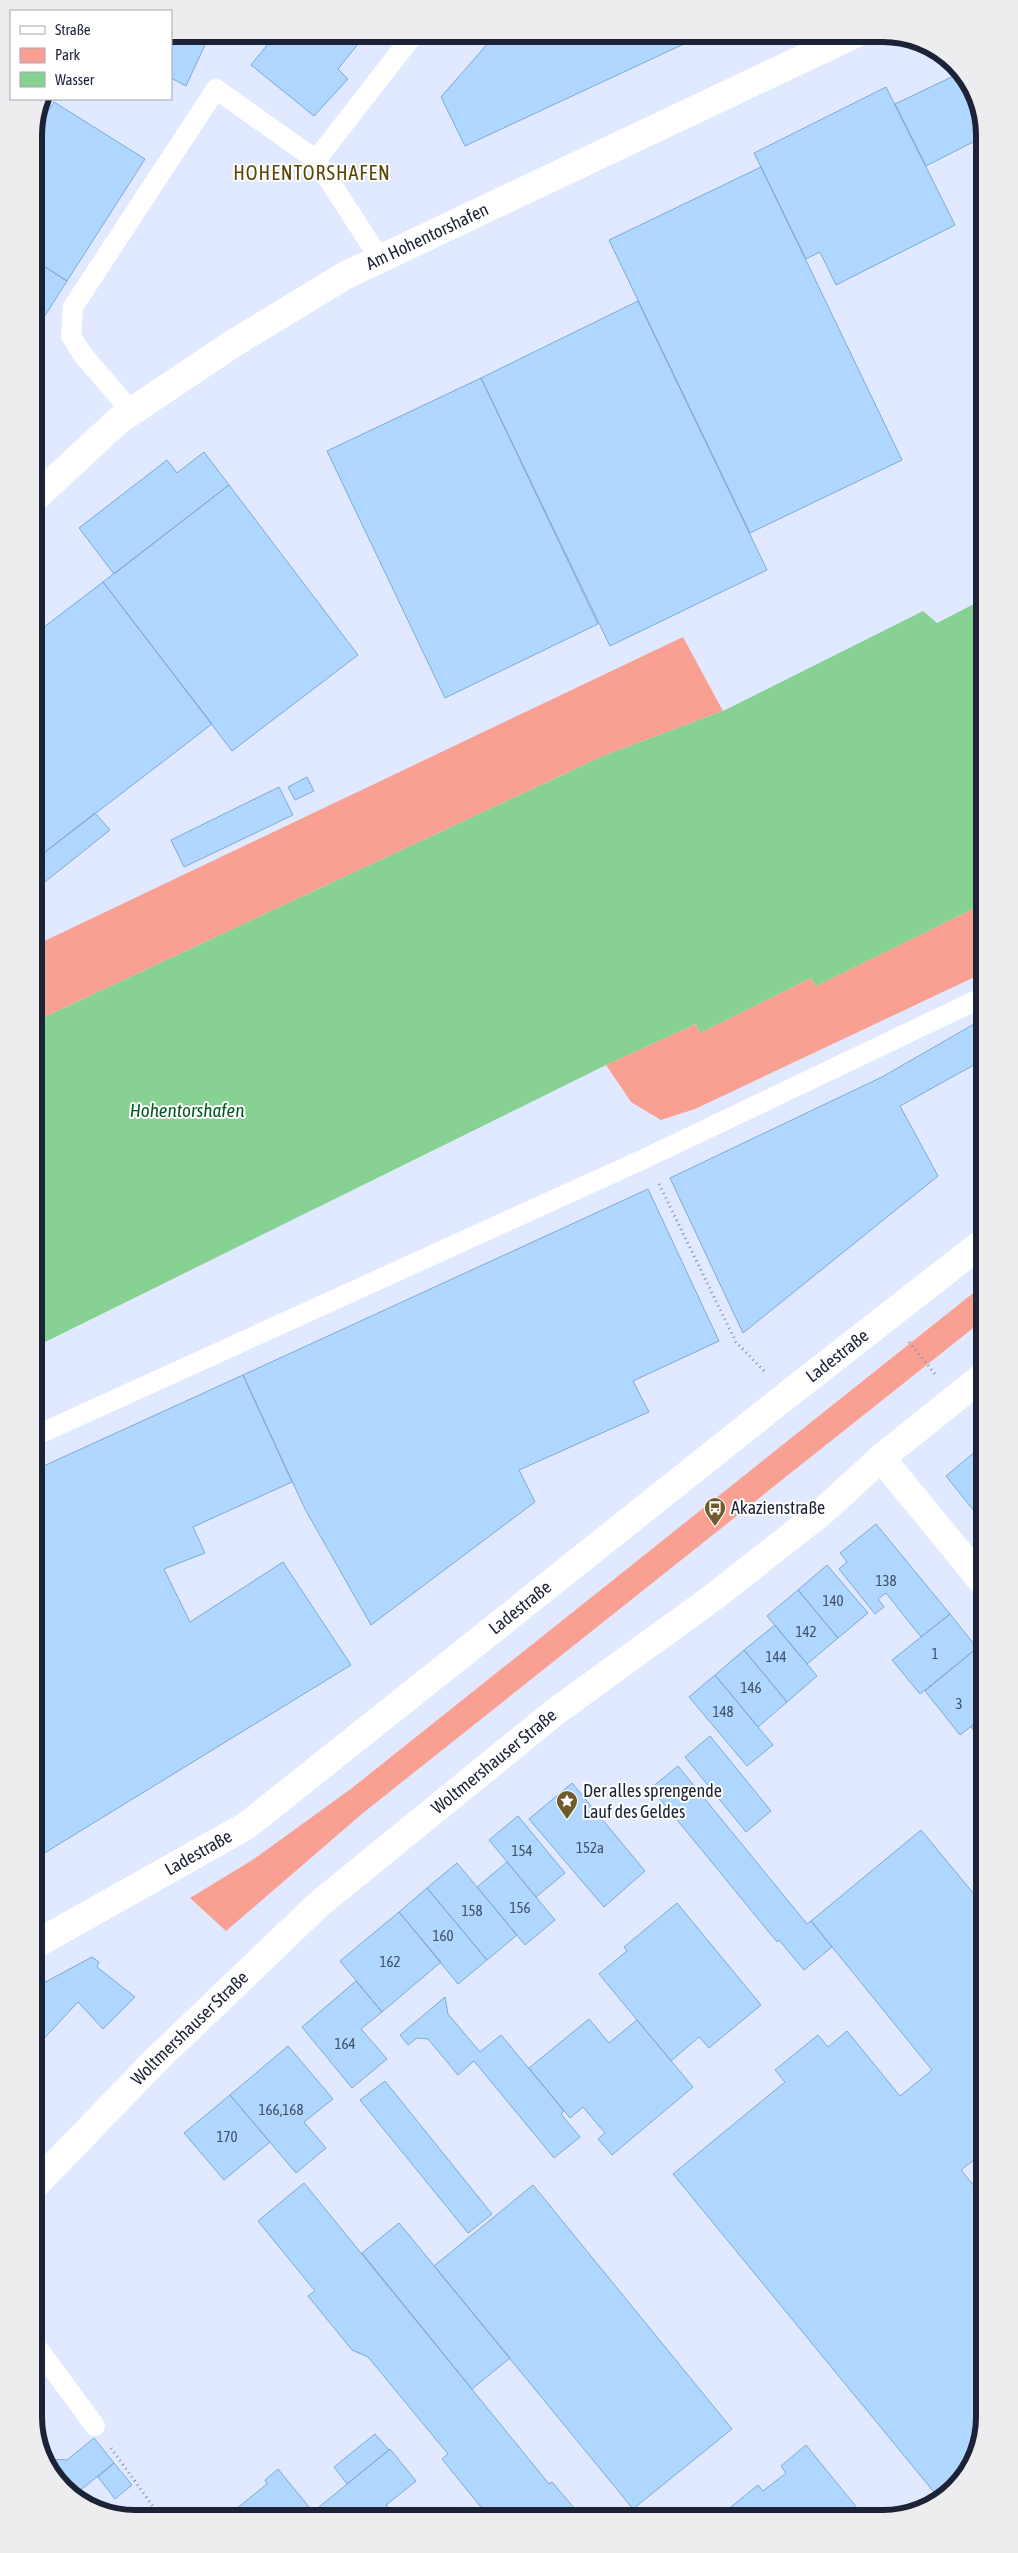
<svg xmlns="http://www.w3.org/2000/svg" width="1018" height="2553" font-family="'Asap Condensed',sans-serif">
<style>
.green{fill:#faa093}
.water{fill:#87d192}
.building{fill:#afd7ff;stroke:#7ea9d4}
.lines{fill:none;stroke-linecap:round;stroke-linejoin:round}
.path{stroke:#858da2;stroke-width:3;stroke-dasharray:1 4;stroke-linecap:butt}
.lane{stroke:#fff;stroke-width:20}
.street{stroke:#fff;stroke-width:28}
.secondary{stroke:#fff;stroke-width:28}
.labels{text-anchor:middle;stroke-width:4;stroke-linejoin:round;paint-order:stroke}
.number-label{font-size:15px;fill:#415069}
.street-label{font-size:18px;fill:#1c2337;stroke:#fff}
.poi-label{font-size:18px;fill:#1c2337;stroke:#fff;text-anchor:start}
.water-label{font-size:19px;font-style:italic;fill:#015a21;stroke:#fff}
.quarter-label{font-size:20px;letter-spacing:1px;fill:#5a4503;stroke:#fff}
.rim{fill:none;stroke:#1c2337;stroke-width:6}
</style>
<rect width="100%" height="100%" fill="#e0e9ff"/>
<path class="green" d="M683,637l40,74 -120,45 -567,265v-76z
M981,905v69l-286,135 -34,11 -30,-18 -25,-37 90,-41 4,9 111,-55 5,8z
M982,1286v35l-619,492 -137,118 -36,-33 64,-39 98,-71z"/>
<path class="water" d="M980,601l1,304 -165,81 -5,-8 -111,55 -4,-9 -90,41 -569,281 -1,-325 567,-265 120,-45 200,-100 14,12z"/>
<path class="building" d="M171,34h39l-24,52 -15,-8z
M276,34h90l-28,35 10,10 -34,37 -63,-51z
M496,34h205v2l-236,110 -24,-49z
M958,74l21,29v36l-53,27 -31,-62z
M886,87l69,138 -119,60 -16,-33 -14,7 -52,-106z
M54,102l91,57 -78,122 -33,-21v-127z
M761,167l141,293 -152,73 -141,-293z
M34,260l33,21 -33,52z
M638,301l129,269 -157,76 -129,-268z
M481,378l117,246 -153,74 -118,-247z
M204,452l25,33 -115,89 -35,-46 88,-68 10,13z
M229,485l129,170 -126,96 -129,-169z
M103,582l109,142 -176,135 -1,-225z
M307,777l7,14 -19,9 -7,-13z
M279,787l14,28 -109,52 -13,-27z
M95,813l15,17 -74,59v-30z
M981,1020v41l-81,45 38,70 -195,157 -73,-155 212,-101z
M648,1189l71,152 -86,40 16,31 -130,58 16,32 -164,123 -66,-116 -62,-134z
M243,1375l49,107 -99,45 12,26 -41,16 26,53 93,-60 68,103 -313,192 -1,-388z
M976,1451l6,7v63l-36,-45z
M876,1524l74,90 -29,23 -35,-44 -8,6 6,8 -9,7 -36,-45 8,-7 -7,-9z
M827,1565l41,48 -30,25 -40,-48z
M798,1590l40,48 -31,26 -40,-48z
M950,1614l27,34 -57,46 -28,-34z
M775,1625l42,51 -30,26 -43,-52z
M977,1648l5,6 1,63 -23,18 -35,-44z
M744,1650l43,52 -29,25 -43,-52z
M715,1675l58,70 -26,21 -58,-69z
M983,1717v24l-12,-14z
M710,1736l61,75 -25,21 -61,-75z
M678,1766l129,158 4,-3 21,26 -28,23 -25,-30 -2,2 -126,-154z
M572,1783l73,88 -41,36 -75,-88z
M518,1816l47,57 -29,24 -47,-57z
M921,1830l62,75 1,247 -23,18 23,28v219l-21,62 -25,18 -265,-323 112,-92 -10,-12 43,-35 10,12 19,-16 53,65 32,-26 -121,-149z
M507,1862l48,58 -30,25 -48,-58z
M457,1863l60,72 -30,25 -60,-72z
M427,1888l60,72 -29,24 -59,-72z
M677,1903l84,102 -52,43 -10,-11 -28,24 -72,-87 28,-23 -3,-4z
M399,1912l42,50 -59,50 -42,-51z
M92,1957l7,5 -2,5 38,30 -32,32 -25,-27 -40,43v-59z
M356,1981l26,31 -21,17 26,30 -35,29 -50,-61z
M445,1997l3,17 32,38 21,-17 63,76 -3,3 19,23 -26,21 -80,-97 -16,14 -30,-36 -11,-1 -9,7 -8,-10z
M589,2019l20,24 28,-23 56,67 -81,68 -14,-16 7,-6 -22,-26 -13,11 -41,-50z
M288,2046l45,53 -29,23 22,26 -30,25 -66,-78z
M385,2081l107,133 -24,19 -108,-133z
M230,2095l40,47 -46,38 -40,-47z
M304,2183l245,301 3,-2 29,34 -92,1 -47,-58 6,-5 -80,-97 -16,-7 -44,-54 7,-5 -57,-70z
M533,2185l199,244 -99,80 -199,-243z
M399,2223l111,135 -38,31 -110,-136z
M375,2434l14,16 -42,34 -13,-17z
M94,2438l20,25 -42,34 -33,-50 10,12 18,1z
M806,2445l56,69 -141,1 37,-30 5,6 23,-18 -5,-7z
M390,2449l26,32 -30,24 11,12 -79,1 -5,-6z
M114,2463l18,22 -17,14 -17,-22z
M278,2469l40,49h-93l42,-34 -2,-4z"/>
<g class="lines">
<path class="path" d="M659,1184l77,158 28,29
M909,1342l26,32
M111,2448l51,71"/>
<path class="lane" d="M316,160l98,-126
M132,412l-49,-57 -12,-19 2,-29 143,-218 100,71 64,99
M37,1435l609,-277 335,-160
M39,2350l56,76"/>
<g class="street">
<path id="s1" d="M35,498l84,-78 115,-77 112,-68 509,-241"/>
<path d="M881,1458l101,123"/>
<path id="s2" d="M38,1943l208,-117 540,-430 196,-153"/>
</g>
<path class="secondary" id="s3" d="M38,2182l118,-122 163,-156 236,-192 160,-116 108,-85 58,-53 101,-81"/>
</g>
<defs>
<g id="bus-pin" transform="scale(1.125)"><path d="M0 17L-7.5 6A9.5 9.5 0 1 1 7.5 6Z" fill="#705c2b" stroke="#fff"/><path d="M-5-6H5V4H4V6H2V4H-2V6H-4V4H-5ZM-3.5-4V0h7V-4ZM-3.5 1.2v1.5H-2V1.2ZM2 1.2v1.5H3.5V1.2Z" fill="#fff"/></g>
<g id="sight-pin" transform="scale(1.125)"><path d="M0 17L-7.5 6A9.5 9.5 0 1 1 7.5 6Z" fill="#705c2b" stroke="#fff"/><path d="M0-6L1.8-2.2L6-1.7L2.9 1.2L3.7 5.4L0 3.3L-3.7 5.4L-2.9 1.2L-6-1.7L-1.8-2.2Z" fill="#fff"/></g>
</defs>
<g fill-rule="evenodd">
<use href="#bus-pin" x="715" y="1508"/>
<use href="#sight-pin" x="567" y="1801"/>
</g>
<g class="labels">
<g class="number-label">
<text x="886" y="1586">138</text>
<text x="833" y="1606">140</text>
<text x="806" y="1637">142</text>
<text x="935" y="1659">1</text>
<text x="776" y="1662">144</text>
<text x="751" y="1693">146</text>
<text x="959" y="1709">3</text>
<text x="723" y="1717">148</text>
<text x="590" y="1853">152a</text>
<text x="522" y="1856">154</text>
<text x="520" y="1913">156</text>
<text x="472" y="1916">158</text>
<text x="443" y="1941">160</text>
<text x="390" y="1967">162</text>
<text x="345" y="2049">164</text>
<text x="281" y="2115">166,168</text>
<text x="227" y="2142">170</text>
</g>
<g class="street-label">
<text dy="6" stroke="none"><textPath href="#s1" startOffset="474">Am Hohentorshafen</textPath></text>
<text dy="6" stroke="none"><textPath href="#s2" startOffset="994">Ladestraße</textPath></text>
<text dy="6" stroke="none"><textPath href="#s2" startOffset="589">Ladestraße</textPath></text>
<text dy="6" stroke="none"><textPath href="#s3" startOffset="621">Woltmershauser Straße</textPath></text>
<text dy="6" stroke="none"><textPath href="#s2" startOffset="184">Ladestraße</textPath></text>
<text dy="6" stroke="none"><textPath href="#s3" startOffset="216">Woltmershauser Straße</textPath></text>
</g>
<g class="poi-label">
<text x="731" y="1514">Akazienstraße</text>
<text x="583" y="1797">Der alles sprengende<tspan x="583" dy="21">Lauf des Geldes</tspan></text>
</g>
<g class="water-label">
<text x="187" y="1117">Hohentorshafen</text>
</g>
<g class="quarter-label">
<text x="312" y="180">HOHENTORSHAFEN</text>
</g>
</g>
<path d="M0 0H1018V2553H0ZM135 42H883A93 93 0 0 1 976 135V2417A93 93 0 0 1 883 2510H135A93 93 0 0 1 42 2417V135A93 93 0 0 1 135 42Z" fill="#ededef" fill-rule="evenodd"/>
<path class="rim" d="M135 42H883A93 93 0 0 1 976 135V2417A93 93 0 0 1 883 2510H135A93 93 0 0 1 42 2417V135A93 93 0 0 1 135 42Z"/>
<rect x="10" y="10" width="162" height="90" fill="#ffffff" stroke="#a4a7af"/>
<rect x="20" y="26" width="25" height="8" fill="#ffffff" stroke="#a4a7af"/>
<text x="55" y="35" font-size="15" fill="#1c2337">Straße</text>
<rect x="20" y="48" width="25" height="15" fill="#faa093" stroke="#a4a7af"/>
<text x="55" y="60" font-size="15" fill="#1c2337">Park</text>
<rect x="20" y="72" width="25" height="15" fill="#87d192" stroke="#a4a7af"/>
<text x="55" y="85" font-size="15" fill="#1c2337">Wasser</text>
</svg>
